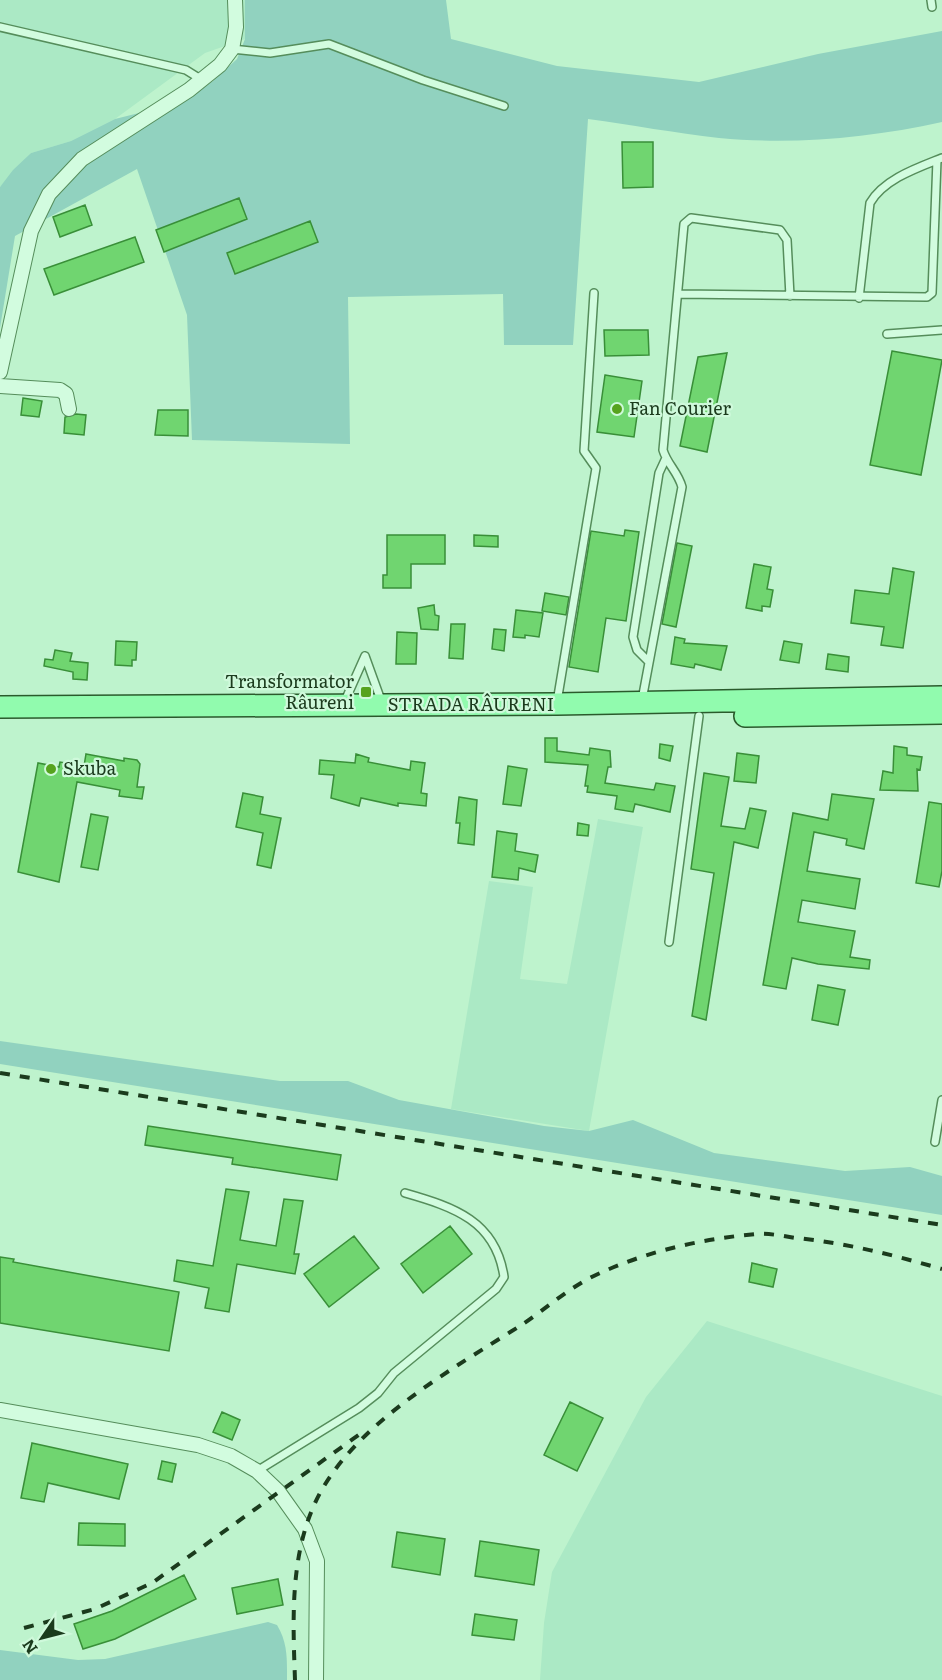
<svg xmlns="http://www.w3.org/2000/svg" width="942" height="1680" font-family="Literata,serif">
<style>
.farmland{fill:#abe9c5}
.green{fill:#91d2bf}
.building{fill:#70d570;stroke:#398f38;stroke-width:1.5}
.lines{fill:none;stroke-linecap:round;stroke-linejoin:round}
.lane-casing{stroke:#558d5b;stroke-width:10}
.street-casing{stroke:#558d5b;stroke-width:16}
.primary-casing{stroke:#2a5a2c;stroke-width:24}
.lane{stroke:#d2fcdf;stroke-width:7}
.street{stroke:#d2fcdf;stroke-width:14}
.primary{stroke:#91fbae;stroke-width:21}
.rail{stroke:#1b3b1d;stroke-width:4;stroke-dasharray:10 10;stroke-linecap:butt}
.poi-dot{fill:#56a31e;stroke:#cff9db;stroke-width:2}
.labels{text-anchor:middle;stroke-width:4.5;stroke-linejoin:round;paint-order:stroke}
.poi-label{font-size:18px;fill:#1b3b1d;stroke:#cff9db;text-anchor:start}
.street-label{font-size:18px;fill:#1b3b1d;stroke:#cff9db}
</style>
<rect width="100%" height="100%" fill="#bef3cd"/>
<path class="farmland" d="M0,0h245v39l-40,14 -90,66 -44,22 -40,12 -31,34z
M598,819l45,8 -54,304 -138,-22 38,-228 44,6 -13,92 47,5z
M707,1321l235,75v284h-402l4,-57 8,-51 94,-175z"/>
<path class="green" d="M245,0h201l5,39 106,27 142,16 119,-28 124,-23v91c-72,16 -149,23 -223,16 -44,-5 -87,-13 -131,-19l-15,226h-69l-1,-51 -155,3 2,147 -158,-4 -5,-125 -50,-146 -122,67 -15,92v-141l13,-17 18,-17 40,-12 44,-22 68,-17 30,-21 24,-22 8,-20z
M0,1041l280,40h68l51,19 145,26 45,5 44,-11 81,33 131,18 65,-4 32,9v39l-942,-151z
M268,1622l9,3c11,18 10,35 10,55h-287v-30l78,10 27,-1z"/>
<path class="building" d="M622,142h31v45l-30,1z
M239,198l8,21 -83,33 -8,-22z
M85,205l7,20 -32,12 -7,-20z
M310,221l8,21 -83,32 -8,-21z
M135,237l9,25 -90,33 -10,-26z
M604,330h44l1,25 -44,1z
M892,351l50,9 -21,115 -51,-10z
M727,353l-20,99 -27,-6 18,-89z
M605,375l37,6 -8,56 -37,-5z
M23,398l19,3 -3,16 -18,-2z
M158,410h30v26l-33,-1z
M76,414l10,1 -2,20 -20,-2 1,-16z
M625,530l14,2 -13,89 -20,-3 -8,54 -29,-5 22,-136 33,5z
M387,535h58v29h-34v24h-28v-13h4z
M474,535l24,1v11l-24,-1z
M677,543l15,3 -16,81 -14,-3z
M754,564l17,3 -4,22 6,1 -3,17 -8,-1v5l-16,-3z
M893,568l21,4 -11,76 -22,-3 3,-18 -33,-4 4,-33 34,4z
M545,593l24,4 -3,18 -24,-4z
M434,605l1,10 4,1 -1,14 -17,-1 -3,-21z
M516,610l27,3 -4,24 -14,-2v3l-12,-1z
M451,624h14l-2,35 -14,-1z
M494,629l12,1 -2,21 -12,-2z
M397,632l20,1 -1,31h-20z
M675,637l10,2 -1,4 43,3 -6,24 -26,-6 -1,4 -23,-4z
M116,641l21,1 -1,18h-4v6l-17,-1z
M784,641l18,3 -3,19 -19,-3z
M55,650l17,3 -2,8 18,2 -1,17 -14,-1v-7l-29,-6 1,-7 8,1z
M828,654l21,3 -1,15 -22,-3z
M545,738h12v13l32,4 1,-7 20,3 1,16h-3l-3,16 49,7 2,-7 19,3 -5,26 -35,-8 -2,8 -18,-3 2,-13 -30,-4 1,-6h-3l3,-21 -43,-3z
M660,744l13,2 -3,15 -11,-3z
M894,746l13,2v7l15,2 -2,13 -3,-1 1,22 -38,-1 3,-19 10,2z
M737,753l22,3 -3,27 -22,-2z
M86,754l38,7v-3l13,2 3,4 -3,23h7l-2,12 -23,-3 1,-6 -43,-8 -18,100 -41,-10 20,-109 21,4 1,-5 24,4z
M356,754l13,4 -1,4 42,8 1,-9 14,2 -4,30 6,1 -1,12 -28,-3v3l-37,-8 -2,8 -28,-8 3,-23 -15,-1 1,-14 35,3z
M508,766l19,3 -6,37 -18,-2z
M704,773l25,4 -8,49 24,3 5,-21 16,3 -8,37 -24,-6 -28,178 -14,-4 22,-143 -23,-4z
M243,793l20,4 -3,17 21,4 -10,50 -14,-3 6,-32 -27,-6z
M832,794l42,5 -10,50 -18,-4 1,-6 -33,-7 -7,39 53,8 -5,30 -53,-9 -4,22 57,9 -5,26 20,3 -1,9 -51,-5 -26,-6 -6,31 -23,-4 30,-172 35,7z
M459,797l18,3 -3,45 -16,-2 2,-20h-4z
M929,802l13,2v67l-3,16 -23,-4z
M91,814l17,3 -10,53 -17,-3z
M578,823l11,2 -1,11 -11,-1z
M497,831l20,3 -2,17 23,4 -3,17 -16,-4 -1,12 -26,-3z
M818,985l27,5 -7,35 -26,-5z
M148,1126l193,29 -4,25 -105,-16 1,-6 -88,-13z
M226,1189l23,3 -9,48 36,6 8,-47 19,2 -9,53h5l-4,20 -58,-10 -8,48 -24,-4 4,-20 -35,-7 3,-21 36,6z
M450,1226l22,28 -49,39 -22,-29z
M354,1236l25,32 -50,39 -25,-33z
M0,1257l14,2 -1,3 166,30 -10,59 -169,-28z
M752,1263l25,6 -4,18 -24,-5z
M570,1402l33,16 -26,53 -33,-16z
M222,1412l18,8 -8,20 -19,-8z
M32,1443l96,21 -9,35 -71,-16 -4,19 -23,-4z
M162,1461l14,3 -4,18 -14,-3z
M79,1523l46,1v22l-47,-1z
M397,1532l48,7 -5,36 -48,-8z
M480,1541l59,9 -5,35 -59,-9z
M184,1575l12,24 -81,40 -32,10 -9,-25 38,-13z
M278,1579l5,26 -46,9 -5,-26z
M475,1614l42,6 -3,20 -42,-5z"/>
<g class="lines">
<g class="lane-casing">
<path id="lane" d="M931,0l1,7
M0,27l186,43 16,10
M232,49l38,4 59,-9 94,36 81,26
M679,294l248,3 5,-4 5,-133
M859,298l11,-95c14,-24 47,-35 72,-45
M887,334l55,-4
M365,656l17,47
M648,661l-11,-11 -4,-13 26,-164 6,-13
M642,700l40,-213c-4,-15 -15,-23 -19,-37l21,-226 7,-6 89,12 7,10 3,56
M557,702l39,-234 -12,-17 10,-158
M344,703l21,-47
M669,942l30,-226
M935,1142l7,-42
M257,1471l102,-63 19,-15 16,-20 102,-84 8,-12c-8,-56 -50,-70 -99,-84"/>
</g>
<g class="street-casing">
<path id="street" d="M0,372l31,-141 18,-37 33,-35 107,-69 31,-25 12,-16 4,-22 -1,-27
M0,386l60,4 6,4 3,15
M0,1410l198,35 33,11 26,15 21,20 27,38 12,32 -1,119"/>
</g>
<g class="primary-casing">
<path id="primary" d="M0,707l557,-3 385,-7
M745,716l197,-3"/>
</g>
<use href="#lane" class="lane"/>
<use href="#street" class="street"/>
<use href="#primary" class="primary"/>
<path class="rail" d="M0,1073l942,152
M24,1628l71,-19 57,-26 208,-149
M295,1680c-2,-56 -5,-117 17,-170 33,-82 139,-140 211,-186 24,-16 48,-38 75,-50 50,-23 103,-35 158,-40 13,-1 27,2 40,4 51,5 97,17 146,31"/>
</g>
<g class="poi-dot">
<circle cx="617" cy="409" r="6"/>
<rect x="360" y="686" width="12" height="12" rx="3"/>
<circle cx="51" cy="769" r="6"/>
</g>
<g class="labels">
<g class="poi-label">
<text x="629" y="415">Fan Courier</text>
<text x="354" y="688" text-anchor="end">Transformator<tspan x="354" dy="21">Râureni</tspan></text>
<text x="63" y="775">Skuba</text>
</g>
<g class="street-label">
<text x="471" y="711">STRADA RÂURENI</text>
</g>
</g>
<g transform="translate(42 1638) rotate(235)" stroke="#cff9db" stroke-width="4.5" paint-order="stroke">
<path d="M0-4.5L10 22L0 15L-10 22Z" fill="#1b3b1d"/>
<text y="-9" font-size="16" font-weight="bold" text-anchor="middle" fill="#1b3b1d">N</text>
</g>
</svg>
